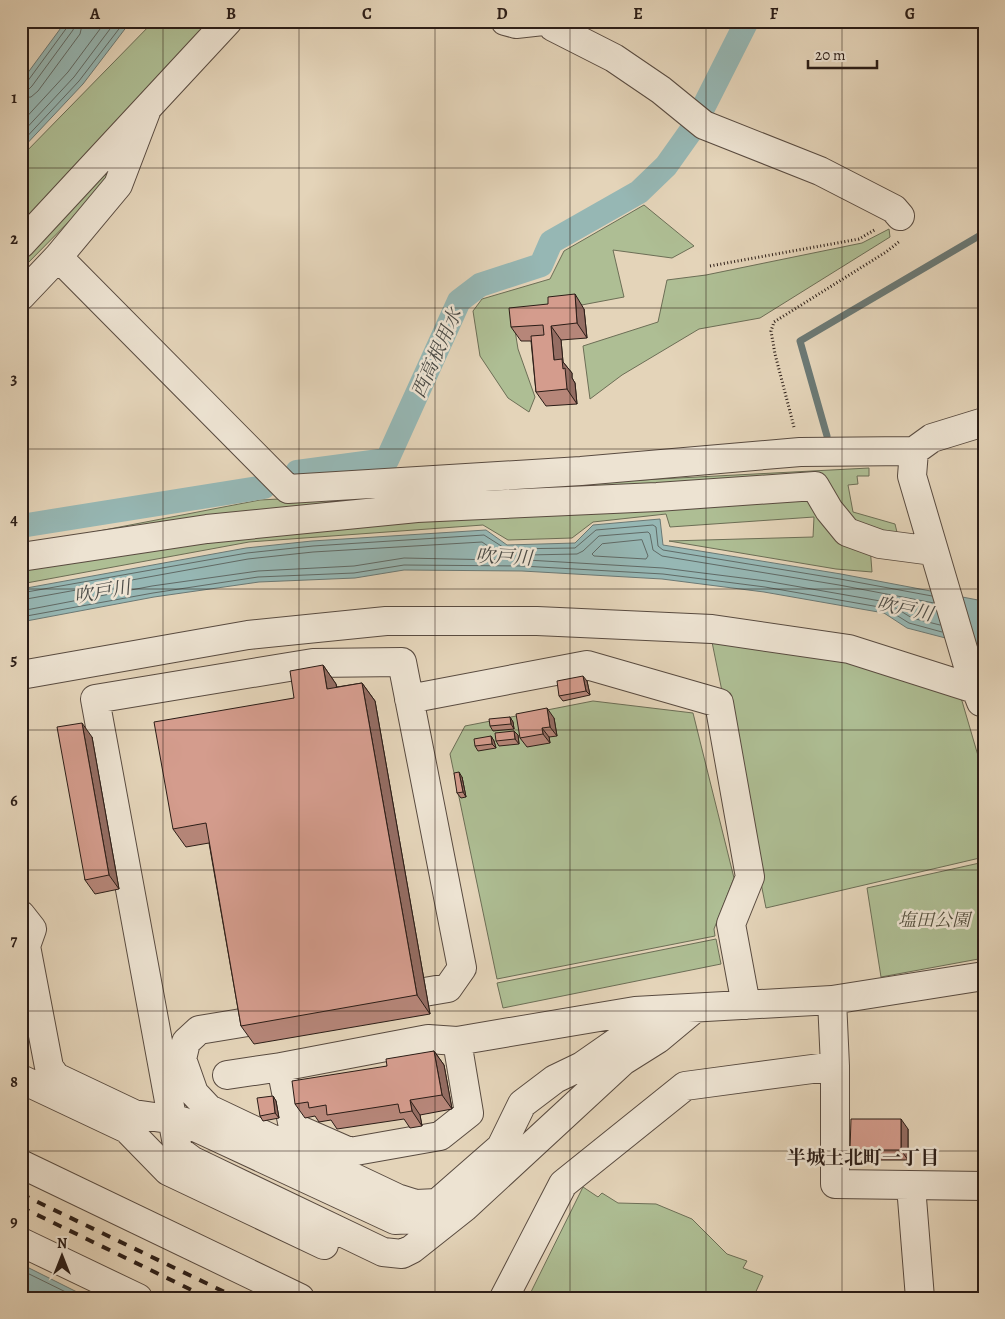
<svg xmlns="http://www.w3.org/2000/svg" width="1005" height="1319" font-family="Alegreya,'Noto Serif JP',serif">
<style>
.green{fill:#aebe94;stroke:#6c6e56}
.water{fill:#96b7b4;stroke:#6b7975}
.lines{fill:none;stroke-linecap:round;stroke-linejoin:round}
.shore{stroke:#606a66;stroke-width:1}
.stream{stroke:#6b7975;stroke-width:7}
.canal{stroke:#96b7b4;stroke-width:24}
.minor-casing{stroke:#594b40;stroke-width:30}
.path{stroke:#2b1d17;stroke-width:3;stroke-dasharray:1 2.5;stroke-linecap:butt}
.minor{stroke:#ede3d2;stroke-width:28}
.rail{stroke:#2b1d17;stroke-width:4;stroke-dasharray:9 9;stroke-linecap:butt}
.wall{fill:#b68679;stroke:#2b1d17}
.shaded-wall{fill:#946d63;stroke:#2b1d17}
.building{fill:#d49c8d;stroke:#2b1d17}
.grid{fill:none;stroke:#2b1d17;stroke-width:1;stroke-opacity:0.55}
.labels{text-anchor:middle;stroke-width:5;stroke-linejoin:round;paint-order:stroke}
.park-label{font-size:18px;font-style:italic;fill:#524d3c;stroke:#ede3d2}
.water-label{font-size:19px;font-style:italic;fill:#4b4b46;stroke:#ede3d2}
.neighbourhood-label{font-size:19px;font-weight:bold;fill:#2b1d17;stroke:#ede3d2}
.neatline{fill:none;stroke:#2b1d17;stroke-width:2}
.grid-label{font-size:16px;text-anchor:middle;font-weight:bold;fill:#2b1d17}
</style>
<rect width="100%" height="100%" fill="#e4d4b9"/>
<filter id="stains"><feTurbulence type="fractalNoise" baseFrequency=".004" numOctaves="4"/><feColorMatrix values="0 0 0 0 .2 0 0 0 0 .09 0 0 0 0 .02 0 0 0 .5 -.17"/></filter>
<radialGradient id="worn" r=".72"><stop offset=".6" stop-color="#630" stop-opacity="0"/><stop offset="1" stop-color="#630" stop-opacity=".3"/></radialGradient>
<path class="green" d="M154,21h61l-113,167 -81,82v-113z
M644,205l50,41 -22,12 -59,-8 11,47 -111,21 5,31 17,48 -6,15 -21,-14 -28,-42 -7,-45 9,-12 68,-20 14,-28z
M889,229l1,8 -130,81 -61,11 -77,46 -32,24 -7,-53 75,-24 9,-42 39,-5 156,-32z
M869,468v8h-12l1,8 -10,1 5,27 42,12 8,33 -33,-11 2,26 -36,-3 -167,-28 144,-4 1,-20 -144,10 -4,-13 -73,8 -21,16 -64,2 -25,-15 -234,17 -228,42v-38l239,-46z
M712,642l132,18 110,31 8,10 22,75v81l-218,51z
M593,701l100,12 41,165 -20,51 1,7 -218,43 -47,-225 15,-28z
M984,862v96l-103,19 -14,-89z
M716,939l5,25 -218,44 -6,-25z
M583,1187l15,10 4,-4 16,10 38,1 36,15 35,35 20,7 -4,7 20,8 -10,22h-225z"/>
<path class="water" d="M66,21h65l-48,63 -62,66v-68z
M660,519l3,26 178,29 137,26 6,22v26l-77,-20 -23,-15 -120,-21 -102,-13 -140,-8 -118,-1 -49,8 -96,4 -105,15 -133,25v-33l225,-41 66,-7 174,-11 21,15 68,-2 18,-18z
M21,1264l68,34h-68z"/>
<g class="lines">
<path class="shore" d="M21,84l6,-2 41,-56 1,-5
M21,91l7,-1 4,-4 41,-56 3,-9
M21,98l10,-1 7,-6 42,-57 3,-13
M21,123l47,-51 38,-51
M21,134l53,-57 42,-56
M21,143l58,-62 46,-60
M642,540l6,16 -2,3 -52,-3 -2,-2 10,-10z
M21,593l226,-40 66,-7 171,-11 22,14 69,-1 21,-18 57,-5 3,2 2,19 5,4 177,29 92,17
M21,600l227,-41 65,-7 169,-10 22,15 -3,3 -97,-2 -50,8 -96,5 -106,15 -131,25
M934,603l-95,-18 -177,-29 -9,-6 -3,-16 -2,-2 -49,4 -16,15 -6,3 -50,1 -2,3 2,2 136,8 103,13 120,21 26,16 28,7
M21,617l132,-24 105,-16 96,-4 50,-8 118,1 141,8 102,13 120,21 24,15 33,9
M21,1270l57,28"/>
<path class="stream" d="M827,436l-27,-95 184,-108"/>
<path class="canal" d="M701,112l46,-91
M297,472l90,-12 72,-159 21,-16 61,-20 10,-23 88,-50 27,-26 27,-38
M21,526l243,-39"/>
<g class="minor-casing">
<path id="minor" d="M505,21l11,3 27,-3
M550,21l3,6 61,31 47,32 43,35 116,46 74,38 6,7
M147,109l-29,76 -60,72 230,232 293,-18 219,-19 114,-1
M21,244l207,-223
M21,296l37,-39
M21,557l186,-28 210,-21 240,-11 158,-11 14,24 18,22 33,12 53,7
M21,675l227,-40 138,-14h151l175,8 137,20 135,43
M409,699l178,-34 132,38 31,174 -19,47 15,81
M981,702l-10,-26 -59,-200 2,-25 18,-13 52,-16
M21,915l11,14 -6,17 23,121 7,10 78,37 48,7 213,99 19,-1 23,-16 64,-56 21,-43 33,-25 27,-13 56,-39 42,-14
M984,976l-152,24 3,66v118l149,2
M389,998l59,-10 14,-20 -60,-306 -89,1 -218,36 83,451 15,11 190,91 19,2 10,-5 53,-42 158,-146 35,-22 36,-30
M278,1017l-79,13 -13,12 -4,17 12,34 15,16 188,89 19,6 21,-1
M281,1067l12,60 57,25 90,-16 29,-23 -12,-72
M227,1075l54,-8 147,-28 29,2 178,-30 197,-11
M21,1079l106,50 41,42 156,74
M21,1164l279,134
M911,1186l9,112
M21,1242l117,56
M504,1298l59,-114 122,-98 150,-20"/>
</g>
<path class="path" d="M710,266l149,-27 17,-10
M794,427l-19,-73 -4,-23 3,-9 112,-70 14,-11"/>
<use href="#minor" class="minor"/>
<path class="rail" d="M21,1194l216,104
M21,1207l187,91"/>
</g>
<path class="wall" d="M584,309l3,29 -26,2 2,22 9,11v5l3,5 2,21 -31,2 -10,-14 -5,-51h-10l-10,-14z
M323,665l13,19 1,3 25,-4 13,18 55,313 -176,30 -13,-18 -32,-183 -23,4 -13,-18 121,-131z
M587,681l3,14 -27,6 -4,-5z
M510,717l3,5 1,7 -21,2 -3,-5z
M554,718l3,18 -8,1 1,6 -23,4 -7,-9z
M514,731l4,4 1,9 -20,2 -3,-5z
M491,736l3,5 2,7 -18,3 -3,-5z
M92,737l27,152 -24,5 -10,-14z
M462,777l4,20 -5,1 -4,-5z
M21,961l2,2 3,13 -5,1z
M434,1051l10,14 8,44 -32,6 2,11 -12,2 -6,-9 -67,10 -6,-9 -12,2 -4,-6 -10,2 -10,-14 92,-38z
M273,1096l3,5 3,17 -16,3 -3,-5z
M908,1129v31h-51l-7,-10z"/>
<path class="shaded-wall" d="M575,294l9,15 3,29 -10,-15z
M551,326l10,14 2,22 9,11v5l3,5 2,21 -10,-15 -13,-29z
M323,665l13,19 4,23 -13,-18z
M583,676l4,5 3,14 -4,-4z
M362,683l13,18 55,313 -13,-19z
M547,708l7,10 3,18 -7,-9z
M510,717l3,5 1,7 -3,-5z
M82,723l10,14 27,152 -10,-14z
M542,728l7,9 1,6 -7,-9z
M514,731l4,4 1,9 -4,-5z
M491,736l3,5 2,7 -4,-4z
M459,772l3,5 4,20 -3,-5z
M21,961l2,2 3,13 -5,-6z
M434,1051l10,14 8,44 -10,-14z
M273,1096l3,5 3,17 -4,-5z
M410,1100l10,15 2,11 -10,-15z
M901,1119l7,10v31l-7,-10z"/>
<path class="building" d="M575,294l2,29 -26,3 3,34 8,-1 1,10 2,-1 2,21 -31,3 -5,-56 13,-1 -1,-10 -32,2 -2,-19 39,-4v-7z
M323,665l4,24 35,-6 55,312 -176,31 -35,-203 -33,6 -19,-107 140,-24 -4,-27z
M583,676l3,15 -27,5 -2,-15z
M547,708l3,19 -8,1 1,6 -23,4 -4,-24z
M510,717l1,7 -21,2 -1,-7z
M82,723l27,152 -24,5 -28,-153z
M514,731l1,8 -19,2 -1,-8z
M491,736l1,8 -17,2 -1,-7z
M459,772l4,20 -6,1 -3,-20z
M434,1051l8,44 -32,5 2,11 -12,2 -2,-9 -71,11 -1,-10 -17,3 -1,-6 -13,2 -3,-23 95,-15 -1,-7z
M273,1096l2,17 -15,3 -3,-18z
M851,1119h50v31h-51z"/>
<path class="grid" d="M163,21v1277M299,21v1277M435,21v1277M570,21v1277M706,21v1277M842,21v1277M21,168h963M21,308h963M21,449h963M21,589h963M21,730h963M21,870h963M21,1011h963M21,1151h963"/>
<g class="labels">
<g class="park-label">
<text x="934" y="926">塩田公園</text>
</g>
<g class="water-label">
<text transform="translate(436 353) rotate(-66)" y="7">西高根用水</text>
<text transform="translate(504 556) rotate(3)" y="7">吹戸川</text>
<text transform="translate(102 591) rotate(-10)" y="7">吹戸川</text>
<text transform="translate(905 608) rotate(12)" y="7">吹戸川</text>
</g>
<g class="neighbourhood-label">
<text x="863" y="1164">半城土北町一丁目</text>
</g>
</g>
<rect width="1005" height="1319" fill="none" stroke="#e4d4b9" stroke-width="55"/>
<g transform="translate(62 1256)" stroke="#ede3d2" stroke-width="4" paint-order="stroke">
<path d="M0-4L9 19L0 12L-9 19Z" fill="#2b1d17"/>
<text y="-8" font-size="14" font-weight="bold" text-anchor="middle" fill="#2b1d17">N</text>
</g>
<path d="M808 60v8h69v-8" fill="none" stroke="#2b1d17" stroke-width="2.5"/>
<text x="815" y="60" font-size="15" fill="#2b1d17" stroke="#ede3d2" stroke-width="4" paint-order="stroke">20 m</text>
<rect x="28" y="28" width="950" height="1264" class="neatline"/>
<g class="grid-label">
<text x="95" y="19">A</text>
<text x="231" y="19">B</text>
<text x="367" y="19">C</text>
<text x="502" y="19">D</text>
<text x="638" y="19">E</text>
<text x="774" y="19">F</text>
<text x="910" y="19">G</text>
<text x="14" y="103">1</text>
<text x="14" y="244">2</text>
<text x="14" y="384">3</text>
<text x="14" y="525">4</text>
<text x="14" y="665">5</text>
<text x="14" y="806">6</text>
<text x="14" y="946">7</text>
<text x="14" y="1087">8</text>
<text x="14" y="1227">9</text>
</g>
<rect width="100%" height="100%" filter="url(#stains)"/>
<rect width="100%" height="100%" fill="url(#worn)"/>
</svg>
